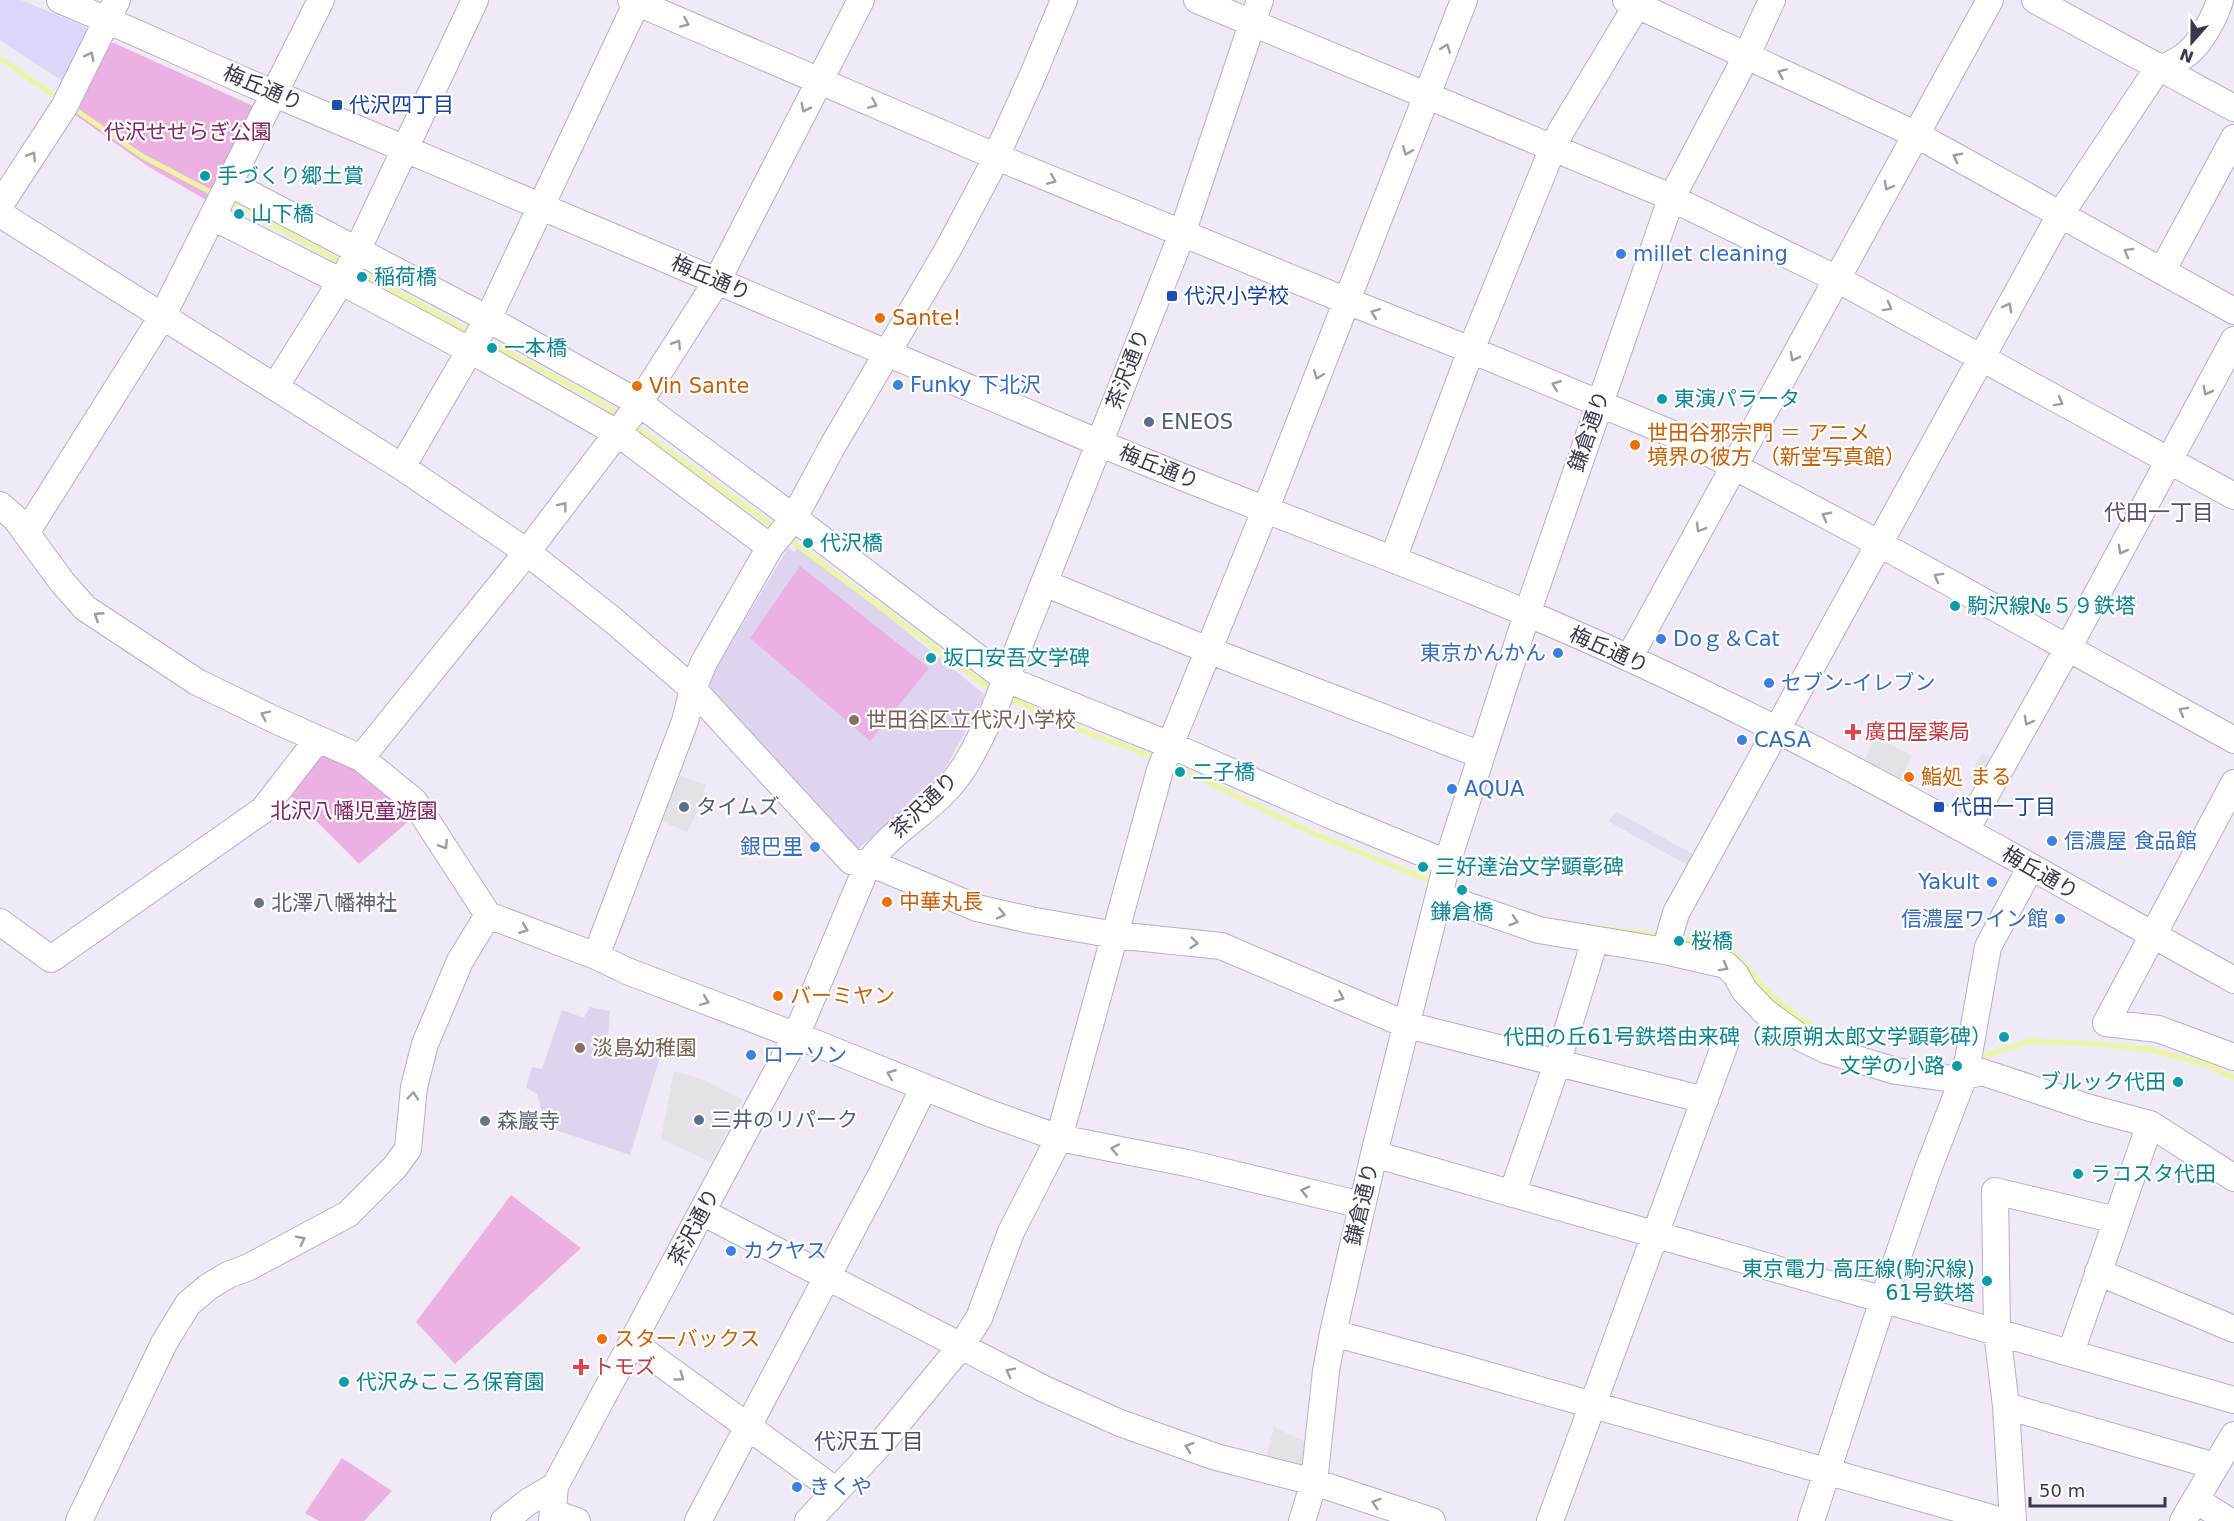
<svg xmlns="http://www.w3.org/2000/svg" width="2234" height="1521" font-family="'DejaVu Sans','Noto Sans JP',sans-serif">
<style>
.residential{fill:#e3dcee}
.commercial{fill:#ded5f8}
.education{fill:#dfd4ef}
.green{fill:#ecb1e3}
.parking{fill:#e3e2e7}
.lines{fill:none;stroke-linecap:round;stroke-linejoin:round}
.stream{stroke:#ecf5a4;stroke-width:5}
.minor-casing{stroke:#b6afc5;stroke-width:28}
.minor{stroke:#fff;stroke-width:26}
.oneway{stroke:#9e9ba5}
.transit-dot{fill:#1a4fb4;stroke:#fff;stroke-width:2}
.culture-dot{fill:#0f9aa8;stroke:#fff;stroke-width:2}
.shop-dot{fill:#3f7fe0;stroke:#fff;stroke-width:2}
.food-dot{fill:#e8710a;stroke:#fff;stroke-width:2}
.service-dot{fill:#5c6f8a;stroke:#fff;stroke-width:2}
.education-dot{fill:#8d6e63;stroke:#fff;stroke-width:2}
.health-dot{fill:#e0444e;stroke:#fff;stroke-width:2}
.worship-dot{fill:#6b7280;stroke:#fff;stroke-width:2}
.labels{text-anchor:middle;stroke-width:4.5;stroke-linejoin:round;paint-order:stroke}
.street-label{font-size:21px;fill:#3d374b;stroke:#fff}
.transit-label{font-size:21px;fill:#164399;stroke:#fff;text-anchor:start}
.park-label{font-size:21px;fill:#812664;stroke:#fff}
.culture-label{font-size:21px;fill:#0d838f;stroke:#fff;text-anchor:start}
.shop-label{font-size:21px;fill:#366cbe;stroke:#fff;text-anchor:start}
.food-label{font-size:21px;fill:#c56008;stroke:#fff;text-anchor:start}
.service-label{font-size:21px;fill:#4e5e75;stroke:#fff;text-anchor:start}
.education-label{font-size:21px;fill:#785e54;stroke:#fff;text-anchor:start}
.health-label{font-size:21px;fill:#be3a42;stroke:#fff;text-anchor:start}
.worship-label{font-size:21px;fill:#5b616d;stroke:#fff;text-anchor:start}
.neighbourhood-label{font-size:22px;fill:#574e6e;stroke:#fff}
</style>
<rect width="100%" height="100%" fill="#efeaf6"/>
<path class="residential" d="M1617,812l85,47 -6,11 -88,-49z"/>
<path class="commercial" d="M0,0h21l64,27 4,6 -25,49 -64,-42z"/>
<path class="education" d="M800,545l185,150 -45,83 -81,70h-8l-141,-156 -1,-12 79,-132 6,4z
M590,1007l20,4 -3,39 53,7 -30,98 -84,-28 -9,-33 -11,-6 6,-21 10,2 20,-59 22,8z"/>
<path class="green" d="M114,43l137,62 4,8 -47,88 -59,-34 -75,-53 32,-69z
M800,566l129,102 -59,73 -120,-103z
M327,753c33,15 60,40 82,68l-50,43 -76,-76 32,-32z
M511,1195l70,53 -126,116 -39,-42z
M342,1458l50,33 -28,30h-45l-14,-8z"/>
<path class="parking" d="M1876,737l36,19 -12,24 -36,-20z
M1982,753l14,8 -15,27 -10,-6 1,-11z
M680,776l26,9 -3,7 4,1 -20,39 -26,-11z
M674,1071l30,9 39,20 -32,62 -50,-23z
M1274,1427l34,16 -2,30 -41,-11z"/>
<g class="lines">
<path class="stream" d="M0,58l60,42
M73,108l69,48 74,39
M227,201l116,62
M356,270l116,63
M483,339l113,60 25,18
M631,424l146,105
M786,537l207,154
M1007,697l89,39 60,22
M1171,764l139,68 126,51
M1594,927l68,9
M1677,938l38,6 22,12 32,37 30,25 37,23
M1974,1060l55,-19 70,3 49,5 59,16 27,13"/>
<g class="minor-casing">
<path id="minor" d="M60,0c74,31 146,65 220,96 273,115 545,231 817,346 177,75 359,136 534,217 207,95 404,211 603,321
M631,0l366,157 350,144 124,49 204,85 203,108 356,197
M1197,0l462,192 178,87 397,217
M1626,0l291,135 317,176
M2035,0l199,108
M229,183l259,136 151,84 155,115 212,161 164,66 160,70 117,48
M0,205l64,-98 53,-107
M0,214l402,253 125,85 87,69 79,68 158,172 31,7 95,40 53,12 85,15 106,11 186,79 298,75
M213,217l129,65 144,77 133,75 151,113
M2162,271l72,-133
M275,387l72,-115 128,-272
M402,467l86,-148 150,-319
M0,505l16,14 46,63 23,26 112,74 78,38 86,38 53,43 74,114
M26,533l136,-216 159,-317
M1393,559l78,-209 81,-200 9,-19 79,-131
M1044,583l164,67 273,105
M1629,658l361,-658
M361,758l166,-206 107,-141 83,-130 144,-281
M2234,783l-128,240 52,6 76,28
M1966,830l102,-182 166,-308
M1439,896l100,34 126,21 61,14 10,10 8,15 21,22 36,26 25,12 70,21 57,8 29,-7 108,36 60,16 84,54
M0,922l51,37 212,-149 55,-71
M1665,951l11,-38 384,-698 92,-138c10,-11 25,-14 36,-24 14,-12 27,-36 32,-53
M596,956l89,-235 8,-32 11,-27 66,-115 24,-29 38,-71 115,-196 42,-79 43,-95 32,-77
M1374,1154l860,246
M1512,1194l45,-130 38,-124
M702,1212l340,176 78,35 96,34 98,25 118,39
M2098,1272l136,57
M1333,1333l133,36 536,152
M633,1343l202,147
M2071,1352l79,-228
M2006,1406l209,60
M2196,1500l33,21
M553,1513l24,8
M79,1521l85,-178 24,-39 20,-17 20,-12 21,-8 99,-53 47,-47 13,-18 6,-62 11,-43 35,-83 28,-46 108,41 31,15 183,70 176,71 73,26 128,25 175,42
M504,1521l24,-19 27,-16 241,-450 72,-172c23,-33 55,-48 80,-76 20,-21 32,-51 45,-76l189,-478 78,-234
M552,1521l3,-35
M698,1521l184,-348 42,-86
M808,1521l75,-80 78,-95 18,-28 32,-86 48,-94 101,-368 110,-272 194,-498
M1302,1521l12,-39 12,-111 7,-38 41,-179 73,-291 80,-249 144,-415 75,-142 26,-57
M1550,1521l175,-477
M1811,1521l72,-221 44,-128 39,-101 22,-124 42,-79
M2013,1521l-7,-115 -9,-74 -2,-141 121,29
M2183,1521l51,-86"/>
</g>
<use href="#minor" class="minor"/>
</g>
<defs><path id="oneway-chevron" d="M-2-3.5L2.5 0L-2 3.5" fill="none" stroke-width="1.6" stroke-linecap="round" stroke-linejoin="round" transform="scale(1.5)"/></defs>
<g class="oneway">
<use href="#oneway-chevron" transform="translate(685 23) rotate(23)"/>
<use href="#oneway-chevron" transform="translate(1446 48) rotate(-69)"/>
<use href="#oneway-chevron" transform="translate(90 56) rotate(-63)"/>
<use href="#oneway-chevron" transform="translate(1782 73) rotate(-156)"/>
<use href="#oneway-chevron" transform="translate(873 104) rotate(23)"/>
<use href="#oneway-chevron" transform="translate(805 108) rotate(117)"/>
<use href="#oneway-chevron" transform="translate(1407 151) rotate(112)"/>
<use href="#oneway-chevron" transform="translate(32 156) rotate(-57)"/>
<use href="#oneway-chevron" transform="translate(1957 157) rotate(-152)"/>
<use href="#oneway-chevron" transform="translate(1052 180) rotate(23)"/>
<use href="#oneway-chevron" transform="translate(1888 186) rotate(119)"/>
<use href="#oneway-chevron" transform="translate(2128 252) rotate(-151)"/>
<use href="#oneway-chevron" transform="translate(1888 307) rotate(29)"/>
<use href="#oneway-chevron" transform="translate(2008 307) rotate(-61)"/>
<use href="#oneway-chevron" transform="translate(1375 313) rotate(-159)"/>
<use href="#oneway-chevron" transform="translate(677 344) rotate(-58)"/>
<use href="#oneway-chevron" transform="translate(1794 357) rotate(118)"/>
<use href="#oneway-chevron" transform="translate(1318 375) rotate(111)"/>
<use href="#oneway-chevron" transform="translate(1556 385) rotate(-158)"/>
<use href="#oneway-chevron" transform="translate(2207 391) rotate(118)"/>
<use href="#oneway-chevron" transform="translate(2059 402) rotate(29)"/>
<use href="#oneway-chevron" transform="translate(563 506) rotate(-52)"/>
<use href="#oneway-chevron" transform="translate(1826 516) rotate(-152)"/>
<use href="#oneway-chevron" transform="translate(1700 528) rotate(120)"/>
<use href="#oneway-chevron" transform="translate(2122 550) rotate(119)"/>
<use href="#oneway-chevron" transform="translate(1938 577) rotate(-151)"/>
<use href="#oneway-chevron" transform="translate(98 616) rotate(-147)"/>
<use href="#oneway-chevron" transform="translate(2183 711) rotate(-151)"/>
<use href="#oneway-chevron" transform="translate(265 715) rotate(-154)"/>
<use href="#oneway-chevron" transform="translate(2028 721) rotate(119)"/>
<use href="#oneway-chevron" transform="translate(444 845) rotate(57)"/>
<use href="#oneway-chevron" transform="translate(1001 914) rotate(13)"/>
<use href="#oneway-chevron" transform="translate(1514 921) rotate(18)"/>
<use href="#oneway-chevron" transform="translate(524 929) rotate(21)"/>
<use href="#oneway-chevron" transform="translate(1194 943) rotate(6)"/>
<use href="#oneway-chevron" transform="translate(1724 967) rotate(29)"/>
<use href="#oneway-chevron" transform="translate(1340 997) rotate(23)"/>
<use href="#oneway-chevron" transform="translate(705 1001) rotate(21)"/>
<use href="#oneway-chevron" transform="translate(891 1074) rotate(-158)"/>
<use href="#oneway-chevron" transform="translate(413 1096) rotate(-85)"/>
<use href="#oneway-chevron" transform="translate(1115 1149) rotate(-169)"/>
<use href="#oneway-chevron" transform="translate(1305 1191) rotate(-166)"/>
<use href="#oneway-chevron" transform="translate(301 1240) rotate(-27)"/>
<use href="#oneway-chevron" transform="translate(1010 1372) rotate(-153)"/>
<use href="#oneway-chevron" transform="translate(680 1377) rotate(36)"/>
<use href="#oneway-chevron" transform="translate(1189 1447) rotate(-161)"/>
<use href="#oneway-chevron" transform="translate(1376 1503) rotate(-162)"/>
</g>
<g class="transit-dot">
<rect x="331" y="99" width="12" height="12" rx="3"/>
<rect x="1166" y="290" width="12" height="12" rx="3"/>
<rect x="1933" y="801" width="12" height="12" rx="3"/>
</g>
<g class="culture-dot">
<circle cx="205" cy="176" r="6"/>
<circle cx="239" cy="214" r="6"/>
<circle cx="362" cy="277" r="6"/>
<circle cx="492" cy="348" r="6"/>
<circle cx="1662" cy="399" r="6"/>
<circle cx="808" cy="543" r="6"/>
<circle cx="1955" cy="606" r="6"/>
<circle cx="931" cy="658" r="6"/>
<circle cx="1180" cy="772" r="6"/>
<circle cx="1423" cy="867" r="6"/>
<circle cx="1462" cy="890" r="6"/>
<circle cx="1679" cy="941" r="6"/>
<circle cx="2004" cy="1037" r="6"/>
<circle cx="1957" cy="1066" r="6"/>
<circle cx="2178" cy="1082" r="6"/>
<circle cx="2078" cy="1174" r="6"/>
<circle cx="1987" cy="1281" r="6"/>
<circle cx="344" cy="1382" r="6"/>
</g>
<g class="shop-dot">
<circle cx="1621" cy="254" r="6"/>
<circle cx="898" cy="385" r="6"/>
<circle cx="1661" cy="639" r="6"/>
<circle cx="1558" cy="653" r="6"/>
<circle cx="1769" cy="683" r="6"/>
<circle cx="1742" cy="740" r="6"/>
<circle cx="1452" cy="789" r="6"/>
<circle cx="2052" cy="841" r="6"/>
<circle cx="815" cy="847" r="6"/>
<circle cx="1992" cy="882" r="6"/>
<circle cx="2060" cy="919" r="6"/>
<circle cx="751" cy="1055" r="6"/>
<circle cx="731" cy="1251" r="6"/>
<circle cx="797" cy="1487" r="6"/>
</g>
<g class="food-dot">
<circle cx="880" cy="318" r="6"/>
<circle cx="637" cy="386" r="6"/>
<circle cx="1635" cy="445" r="6"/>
<circle cx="1909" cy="777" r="6"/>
<circle cx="887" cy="902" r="6"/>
<circle cx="778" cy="996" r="6"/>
<circle cx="602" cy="1339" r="6"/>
</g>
<g class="service-dot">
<circle cx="1149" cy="422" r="6"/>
<circle cx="684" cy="807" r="6"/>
<circle cx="699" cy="1120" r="6"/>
</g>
<g class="education-dot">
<circle cx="854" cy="720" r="6"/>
<circle cx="580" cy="1048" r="6"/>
</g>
<g class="health-dot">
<path d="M1850 723h6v6h6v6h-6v6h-6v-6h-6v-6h6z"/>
<path d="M578 1358h6v6h6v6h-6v6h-6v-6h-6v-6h6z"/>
</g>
<g class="worship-dot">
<circle cx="259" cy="903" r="6"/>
<circle cx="485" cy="1121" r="6"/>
</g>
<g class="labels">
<g class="street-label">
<text transform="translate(263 88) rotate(23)" y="7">梅丘通り</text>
<text transform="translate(711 278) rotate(23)" y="7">梅丘通り</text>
<text transform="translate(1128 369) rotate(-69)" y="7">茶沢通り</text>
<text transform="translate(1589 431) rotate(-71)" y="7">鎌倉通り</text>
<text transform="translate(1159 467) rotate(22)" y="7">梅丘通り</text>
<text transform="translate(1609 650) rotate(24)" y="7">梅丘通り</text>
<text transform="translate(924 805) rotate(-44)" y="7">茶沢通り</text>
<text transform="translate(2040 873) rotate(30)" y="7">梅丘通り</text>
<text transform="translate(1362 1204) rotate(-77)" y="7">鎌倉通り</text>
<text transform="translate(694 1227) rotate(-62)" y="7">茶沢通り</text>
</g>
<g class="transit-label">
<text x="349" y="112">代沢四丁目</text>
<text x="1184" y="303">代沢小学校</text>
<text x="1951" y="814">代田一丁目</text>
</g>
<g class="park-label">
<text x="188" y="139">代沢せせらぎ公園</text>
<text x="354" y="818">北沢八幡児童遊園</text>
</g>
<g class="culture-label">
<text x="217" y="183">手づくり郷土賞</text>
<text x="251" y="221">山下橋</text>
<text x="374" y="284">稲荷橋</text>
<text x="504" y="355">一本橋</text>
<text x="1674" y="406">東演パラータ</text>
<text x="820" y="550">代沢橋</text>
<text x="1967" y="613">駒沢線№５９鉄塔</text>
<text x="943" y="665">坂口安吾文学碑</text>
<text x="1192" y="779">二子橋</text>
<text x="1435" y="874">三好達治文学顕彰碑</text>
<text x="1462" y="919" text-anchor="middle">鎌倉橋</text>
<text x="1691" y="948">桜橋</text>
<text x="1992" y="1044" text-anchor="end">代田の丘61号鉄塔由来碑（萩原朔太郎文学顕彰碑）</text>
<text x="1945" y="1073" text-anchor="end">文学の小路</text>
<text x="2166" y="1089" text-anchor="end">ブルック代田</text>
<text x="2090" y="1181">ラコスタ代田</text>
<text x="1975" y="1276" text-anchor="end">東京電力 高圧線(駒沢線)<tspan x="1975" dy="24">61号鉄塔</tspan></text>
<text x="356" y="1389">代沢みこころ保育園</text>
</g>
<g class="shop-label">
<text x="1633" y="261">millet cleaning</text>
<text x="910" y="392">Funky 下北沢</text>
<text x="1673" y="646">Doｇ＆Cat</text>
<text x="1546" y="660" text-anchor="end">東京かんかん</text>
<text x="1781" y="690">セブン-イレブン</text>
<text x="1754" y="747">CASA</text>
<text x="1464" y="796">AQUA</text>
<text x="2064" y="848">信濃屋 食品館</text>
<text x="803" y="854" text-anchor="end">銀巴里</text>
<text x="1980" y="889" text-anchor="end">Yakult</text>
<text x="2048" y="926" text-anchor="end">信濃屋ワイン館</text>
<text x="763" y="1062">ローソン</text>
<text x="743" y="1258">カクヤス</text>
<text x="809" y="1494">きくや</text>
</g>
<g class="food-label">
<text x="892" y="325">Sante!</text>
<text x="649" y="393">Vin Sante</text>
<text x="1647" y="440">世田谷邪宗門 ＝ アニメ<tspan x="1647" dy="24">境界の彼方 （新堂写真館）</tspan></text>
<text x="1921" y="784">鮨処 まる</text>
<text x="899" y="909">中華丸長</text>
<text x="790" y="1003">バーミヤン</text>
<text x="614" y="1346">スターバックス</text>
</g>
<g class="service-label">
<text x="1161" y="429">ENEOS</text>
<text x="696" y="814">タイムズ</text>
<text x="711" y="1127">三井のリパーク</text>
</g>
<g class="education-label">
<text x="866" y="727">世田谷区立代沢小学校</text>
<text x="592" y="1055">淡島幼稚園</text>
</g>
<g class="health-label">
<text x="1865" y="739">廣田屋薬局</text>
<text x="593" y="1374">トモズ</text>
</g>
<g class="worship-label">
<text x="271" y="910">北澤八幡神社</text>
<text x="497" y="1128">森巖寺</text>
</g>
<g class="neighbourhood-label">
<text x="2159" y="520">代田一丁目</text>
<text x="869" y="1449">代沢五丁目</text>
</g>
</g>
<g transform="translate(2192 42) rotate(201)" stroke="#ffffff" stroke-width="4.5" paint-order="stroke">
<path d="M0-4.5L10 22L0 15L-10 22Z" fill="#3d374b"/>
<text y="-9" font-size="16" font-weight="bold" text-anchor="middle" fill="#3d374b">N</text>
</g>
<path d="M2030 1497v9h135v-9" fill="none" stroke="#3d374b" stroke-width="3"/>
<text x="2039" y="1497" font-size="18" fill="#3d374b" stroke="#ffffff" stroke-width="4.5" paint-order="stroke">50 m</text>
</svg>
